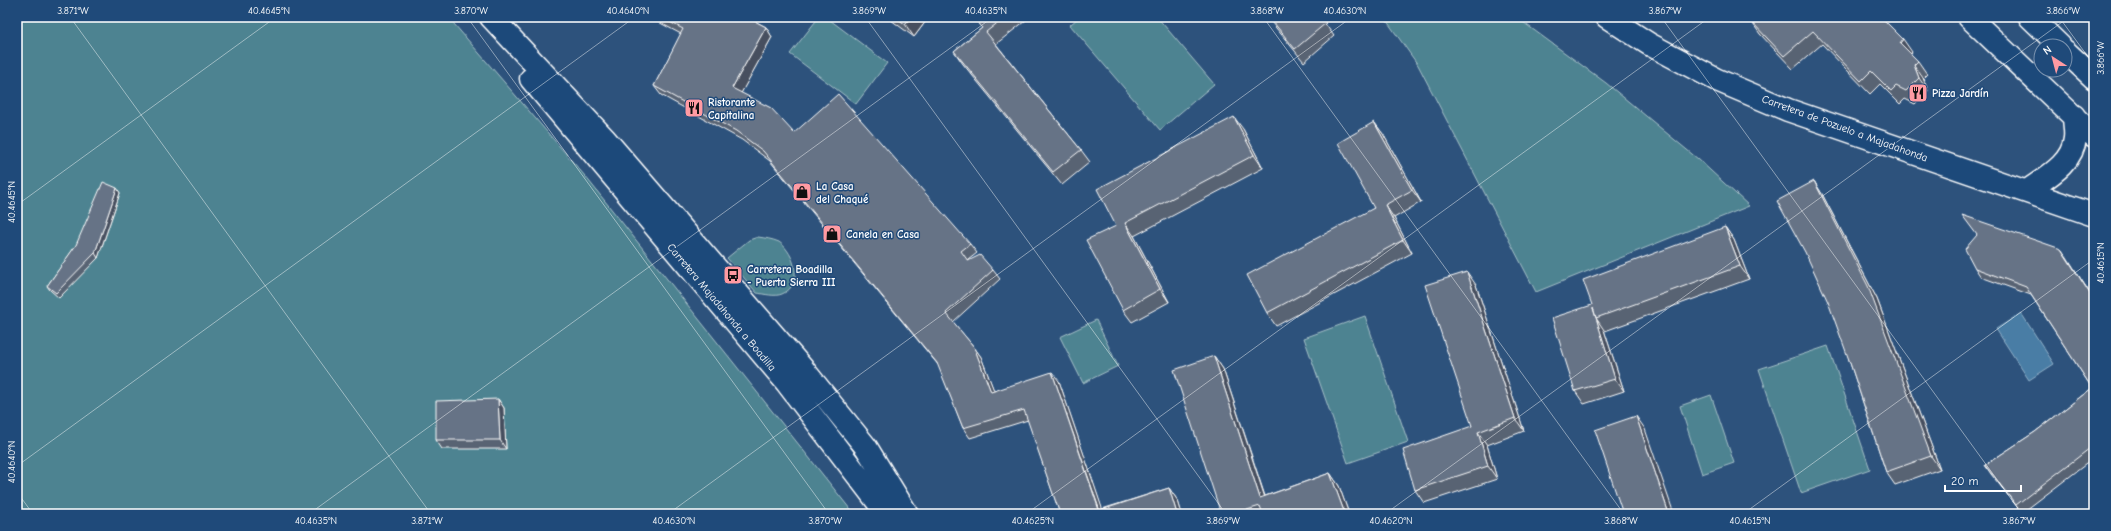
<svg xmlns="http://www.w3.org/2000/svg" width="2111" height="531" font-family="'Comic Neue',sans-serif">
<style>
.green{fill:#4d8391;stroke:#a6c1c8}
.water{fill:#487da5;stroke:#91b1c9}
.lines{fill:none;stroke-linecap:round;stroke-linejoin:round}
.minor-casing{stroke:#fff;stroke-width:25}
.minor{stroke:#1f4a7a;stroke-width:22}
.wall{fill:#586373;stroke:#fff}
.shaded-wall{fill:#47505e;stroke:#fff}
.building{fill:#667386;stroke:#fff}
.ticks{fill:none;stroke:#fff;stroke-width:1;stroke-opacity:0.45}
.labels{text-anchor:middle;stroke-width:3;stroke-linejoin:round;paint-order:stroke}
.poi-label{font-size:11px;font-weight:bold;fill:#fff;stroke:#1f4a7a;text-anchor:start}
.street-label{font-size:11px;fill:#fff;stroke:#1f4a7a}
.neatline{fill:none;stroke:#fff;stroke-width:1.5}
.ticks-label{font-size:10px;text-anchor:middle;fill:#fff}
</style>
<rect width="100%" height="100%" fill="#2d527c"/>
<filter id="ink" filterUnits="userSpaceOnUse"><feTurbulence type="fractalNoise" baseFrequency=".025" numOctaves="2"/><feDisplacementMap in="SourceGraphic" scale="8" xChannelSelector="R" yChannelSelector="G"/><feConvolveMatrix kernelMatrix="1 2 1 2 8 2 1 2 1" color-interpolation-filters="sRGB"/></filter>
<g filter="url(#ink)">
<path class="green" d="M17,17h431l137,159 269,338h-837z
M819,17h7l61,46 -31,41 -66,-50z
M1079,17h78l57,67 -54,46 -90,-105z
M1384,17h132l90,66 92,76 51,47 -213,86 -118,-227z
M758,237c7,1 14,2 21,5 16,11 25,43 3,52 -7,3 -18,0 -25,-1l-30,-35 22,-18z
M1365,316l43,126 -60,21 -44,-125z
M1096,320l22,46 -35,17 -23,-46z
M1828,346l42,123 -69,24 -42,-124z
M1711,395l23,68 -32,11 -22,-68z"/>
<path class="water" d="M2021,313l33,51 -25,16 -33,-51z"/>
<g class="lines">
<g class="minor-casing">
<path id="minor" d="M491,17l113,121 199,231 63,78 41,67
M1607,17l42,27 68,36 71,30 306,105
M1969,17l125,119
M2030,17l30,29
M2065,51l29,27
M531,79l256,304 100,131
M2027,191c18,-13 46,-27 48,-53 1,-7 -1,-15 -1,-22"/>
</g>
<use href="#minor" class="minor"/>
</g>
<path class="wall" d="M649,17h98l19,10 6,10 -31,56 53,40 176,111 7,9 -9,7 1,1 24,9 7,9 -47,43 21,25 7,10 13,34 65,-10 43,128 67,-21 9,13 4,13h-122l-32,-94 -58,18 -7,-10 -24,-62 -169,-205 -28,-21 -81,-45 -7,-9 27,-52z
M887,17h42l-15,20z
M974,17h56l-34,27 85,106 9,12 -28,23 -99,-121 -9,-13 28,-23z
M1267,17h53l14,19 -30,26z
M1755,17l157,35 -2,2 8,7 9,13 -4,4 5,13 -13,13 -10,-5 -5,5 -20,-20 -10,10 -48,-50 -29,25 -33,-35 -9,-13z
M1374,122l9,12 38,68 -27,16 18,35 -136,73 -9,-13 107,-105z
M1243,129l20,39 -129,68 35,66 -37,20 -9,-12 -7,-84z
M1814,181l8,13 55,105 63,170 -45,16 -9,-13 -37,-112z
M117,188l3,5 -22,65 -39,40 -9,-8 -3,-4z
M1725,227l9,13 15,39 -144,52 -1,-1 20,61 -40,13 -9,-13 17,-86z
M2061,249l33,50v159l-72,55 -31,-39 -6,-9 50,-33 57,-44 -61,-93 -50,-18 -6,-9z
M1476,285l48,146 -37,14 10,34 -73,24 -9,-13 57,-64z
M1214,356l9,13 42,127 65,-23 9,13 10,28h-128z
M498,399l6,9 2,41h-64l-6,-9z"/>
<path class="shaded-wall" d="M911,17h18l-15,20 -9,-13z
M766,27l6,10 -33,60 -7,-9z
M1903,39l9,13 -3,4 -9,-13z
M1914,65l9,13 5,13 -9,-13z
M1234,117l9,12 20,39 -9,-13z
M1374,122l9,12 38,68 -9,-12z
M1814,181l8,13 55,105 63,170 -9,-13z
M117,188l3,5 -22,65 -3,-5z
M1385,205l9,13 18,35 -9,-13z
M1125,223l9,13 35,66 -9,-13z
M1725,227l9,13 15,39 -9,-13z
M2061,249l6,8 27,43z
M1467,272l9,13 48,146 -9,-13z
M1596,318l8,12 20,61 -9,-12z
M974,347l7,10 17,44 -7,-9z
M1214,356l9,13 46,141 -9,-12z
M1052,372l7,9 45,133h-3z
M498,399l6,9 2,41 -6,-9z
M1636,416l9,13 29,85h-5z
M1478,432l9,13 10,34 -9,-13z
M1330,473l9,13 10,28h-4z
M1169,488l9,13 4,13h-5z"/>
<path class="building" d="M660,17h87l19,10 -34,61 39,20 23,25 44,-39 132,150 -9,7 7,10 12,-6 13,15 -47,43 28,34 17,45 61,-20 47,138 -1,1 1,3h-39l-36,-104 -61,18 -26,-65 -174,-212 -27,-20 -82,-45 29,-57z
M895,17h16l-6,7z
M975,17h30l-19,15 95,118 -28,22 -99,-121 28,-23z
M1269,17h51l6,6 -31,26z
M1755,17h126l22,22 -3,4 18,18 -4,4 5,13 -13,13 -10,-5 -5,5 -20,-20 -10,10 -48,-50 -29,25 -33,-35z
M1234,117l20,38 -129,68 35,66 -37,21 -37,-70 30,-14 -19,-37z
M1374,122l38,68 -27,15 18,35 -136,73 -20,-38 127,-67 -36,-65z
M1814,181l54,105 63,170 -45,16 -37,-112 -21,-58 -23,-50 -28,-51z
M103,182l14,6 -22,65 -39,40 -9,-7 29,-41z
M1962,215l99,34 33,51v145l-78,60 -31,-40 50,-33 57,-44 -66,-101 -51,-19 -10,-19 12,-14z
M1725,227l15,39 -144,52 -3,-10 22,71 -40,12 -23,-73 40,-13 -9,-25z
M1467,272l48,146 -37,14 10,34 -73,24 -12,-40 69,-24 -47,-141z
M1214,356l46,142 70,-25 15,41h-82l-3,-8 -26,8h-13l-47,-144z
M498,399l2,41h-64v-39z
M1636,416l33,98h-46l-28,-84z
M1169,488l8,26h-78l-1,-3z"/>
</g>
<path class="ticks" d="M70,17l361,497M467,17l362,497M865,17l361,497M1263,17l361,497M1661,17l361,497M2059,17l35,48M17,205l259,-188M17,466l618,-449M17,492l16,22M309,514l684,-497M668,514l684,-497M1026,514l684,-497M1385,514l684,-497M1743,514l351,-255"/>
<defs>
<g id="restaurant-square" transform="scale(1)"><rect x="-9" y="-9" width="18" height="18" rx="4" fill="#ff9aa2" stroke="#1f4a7a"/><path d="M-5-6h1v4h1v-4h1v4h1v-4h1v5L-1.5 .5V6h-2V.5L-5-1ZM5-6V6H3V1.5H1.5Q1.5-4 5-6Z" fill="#111"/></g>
<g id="shop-square" transform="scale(1)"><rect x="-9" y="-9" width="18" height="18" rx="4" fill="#ff9aa2" stroke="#1f4a7a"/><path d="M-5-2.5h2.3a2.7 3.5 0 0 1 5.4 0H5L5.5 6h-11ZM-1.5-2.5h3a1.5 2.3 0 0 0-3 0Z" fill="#111"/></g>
<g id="bus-square" transform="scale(1)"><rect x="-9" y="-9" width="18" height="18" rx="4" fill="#ff9aa2" stroke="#1f4a7a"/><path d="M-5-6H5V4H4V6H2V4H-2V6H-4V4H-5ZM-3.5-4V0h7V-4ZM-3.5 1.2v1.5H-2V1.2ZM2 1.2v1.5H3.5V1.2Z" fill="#111"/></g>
</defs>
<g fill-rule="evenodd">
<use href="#restaurant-square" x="1918" y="93"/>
<use href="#restaurant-square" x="694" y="108"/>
<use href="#shop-square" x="802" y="192"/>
<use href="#shop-square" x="832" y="234"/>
<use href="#bus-square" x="733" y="275"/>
</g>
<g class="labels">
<g class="poi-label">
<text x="1932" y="97">Pizza Jardín</text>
<text x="708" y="106">Ristorante<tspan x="708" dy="13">Capitalina</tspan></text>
<text x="816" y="190">La Casa<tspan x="816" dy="13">del Chaqué</tspan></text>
<text x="846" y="238">Canela en Casa</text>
<text x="747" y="273">Carretera Boadilla<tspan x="747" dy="13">- Puerta Sierra III</tspan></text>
</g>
<g class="street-label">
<text transform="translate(1845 128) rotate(20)" y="4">Carretera de Pozuelo a Majadahonda</text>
<text transform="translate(722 307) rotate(50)" y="4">Carretera Majadahonda a Boadilla</text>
</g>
</g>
<rect width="2111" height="531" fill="none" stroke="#1f4a7a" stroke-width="44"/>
<g transform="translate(2053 58) rotate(324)"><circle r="19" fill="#1f4a7a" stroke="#7992af"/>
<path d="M0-3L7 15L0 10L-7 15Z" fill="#ff9aa2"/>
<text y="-6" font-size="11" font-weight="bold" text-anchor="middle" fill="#ffffff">N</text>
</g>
<path d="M1945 485v6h76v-6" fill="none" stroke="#ffffff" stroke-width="2"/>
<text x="1951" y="485" font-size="12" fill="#ffffff" stroke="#1f4a7a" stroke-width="3" paint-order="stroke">20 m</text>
<rect x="22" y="22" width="2067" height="487" class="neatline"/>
<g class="ticks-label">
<text x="73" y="14">3.871°W</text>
<text x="269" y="14">40.4645°N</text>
<text x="471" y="14">3.870°W</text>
<text x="628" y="14">40.4640°N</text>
<text x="869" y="14">3.869°W</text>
<text x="986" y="14">40.4635°N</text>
<text x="1267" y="14">3.868°W</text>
<text x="1345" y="14">40.4630°N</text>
<text x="1665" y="14">3.867°W</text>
<text x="2063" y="14">3.866°W</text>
<text transform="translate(2100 58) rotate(-90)" y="4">3.866°W</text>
<text transform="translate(11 202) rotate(-90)" y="4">40.4645°N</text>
<text transform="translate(2100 263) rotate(-90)" y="4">40.4615°N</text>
<text transform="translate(11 462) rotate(-90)" y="4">40.4640°N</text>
<text x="316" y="524">40.4635°N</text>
<text x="427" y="524">3.871°W</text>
<text x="674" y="524">40.4630°N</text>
<text x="825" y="524">3.870°W</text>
<text x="1033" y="524">40.4625°N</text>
<text x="1223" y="524">3.869°W</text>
<text x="1391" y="524">40.4620°N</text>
<text x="1621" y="524">3.868°W</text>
<text x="1750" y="524">40.4615°N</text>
<text x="2019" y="524">3.867°W</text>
</g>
</svg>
